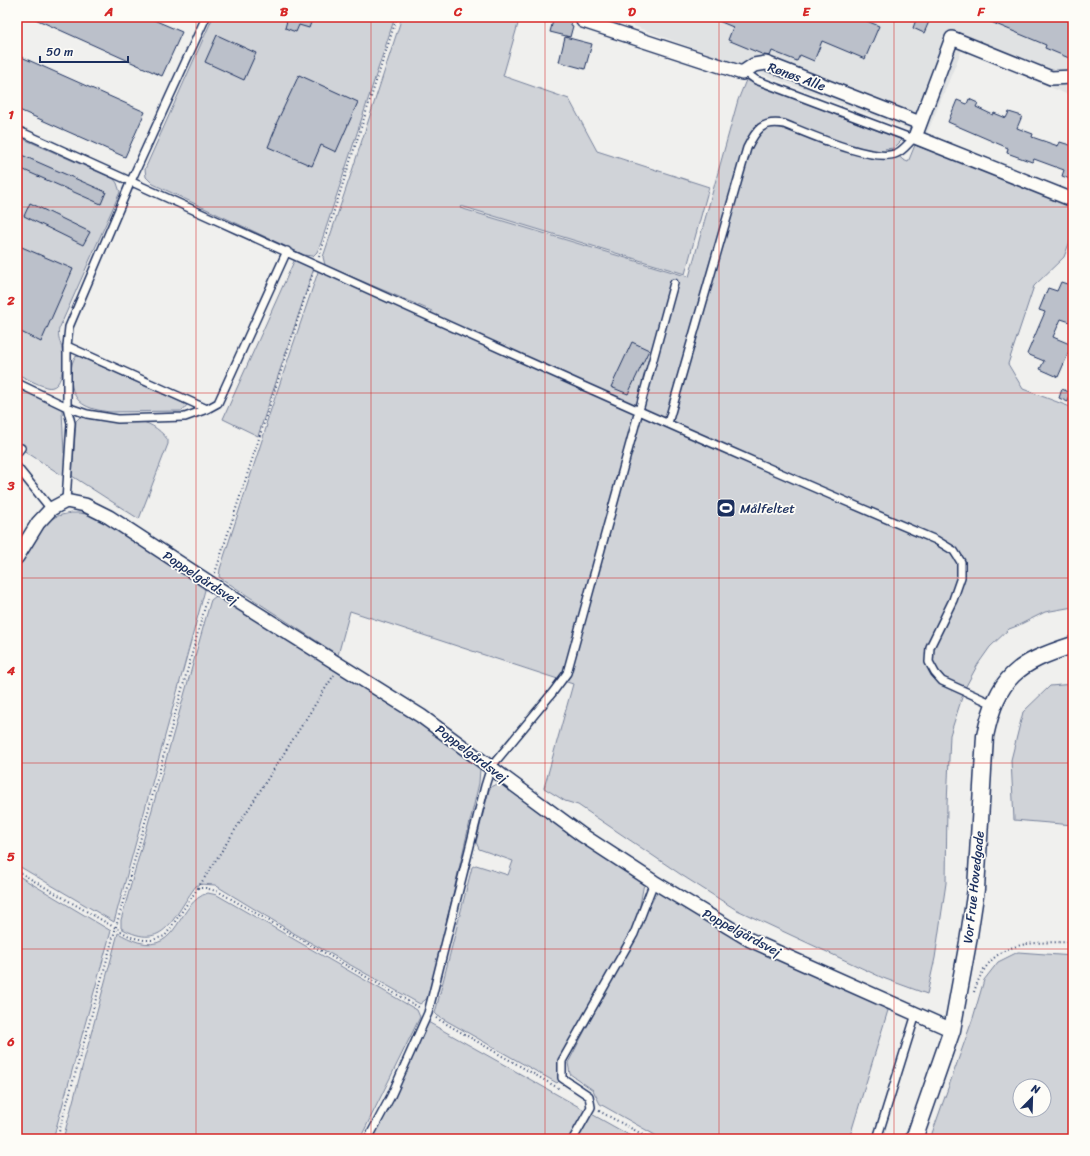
<svg xmlns="http://www.w3.org/2000/svg" width="1090" height="1156" font-family="Sriracha,sans-serif">
<style>
.built{fill:#e0e2e3}
.green{fill:#d0d3d8;stroke:#76819b;fill-rule:evenodd}
.building{fill:#bbc0ca;stroke:#1b2f5e}
.lines{fill:none;stroke-linecap:round;stroke-linejoin:round}
.service-casing{stroke:#1b2f5e;stroke-width:10}
.minor-casing{stroke:#1b2f5e;stroke-width:16}
.tertiary-casing{stroke:#1b2f5e;stroke-width:19}
.path{stroke:#1b2f5e;stroke-width:2;stroke-dasharray:1 3;stroke-linecap:butt}
.service{stroke:#fdfcf7;stroke-width:7}
.minor{stroke:#fdfcf7;stroke-width:13}
.tertiary{stroke:#fdfcf7;stroke-width:16}
.grid{fill:none;stroke:#d62828;stroke-width:1;stroke-opacity:0.55}
.labels{text-anchor:middle;stroke-width:3.5;stroke-linejoin:round;paint-order:stroke}
.street-label{font-size:13px;fill:#1b2f5e;stroke:#fdfcf7}
.poi-label{font-size:13px;fill:#1b2f5e;stroke:#fdfcf7;text-anchor:start}
.neatline{fill:none;stroke:#d62828;stroke-width:1.5}
.grid-label{font-size:13px;text-anchor:middle;font-weight:bold;fill:#d62828}
</style>
<rect width="100%" height="100%" fill="#f0f0ee"/>
<filter id="ink" filterUnits="userSpaceOnUse"><feTurbulence type="fractalNoise" baseFrequency=".025" numOctaves="2"/><feDisplacementMap in="SourceGraphic" scale="8" xChannelSelector="R" yChannelSelector="G"/><feConvolveMatrix kernelMatrix="1 2 1 2 8 2 1 2 1" color-interpolation-filters="sRGB"/></filter>
<g filter="url(#ink)">
<path class="built" d="M610,17h463v80l-111,-48 -36,87z"/>
<path class="green" d="M213,17h182l-74,226 -4,9 -4,4 -9,-1 -151,-71 -7,-7 -1,-8z
M402,17h118l-17,59 66,23 28,52 112,36 -24,87 -224,-68 -1,2 229,69 49,-177 8,-20 156,60 -8,8 -9,1h6l12,11 5,2 7,-17 158,60v28l-9,24 -30,29 -26,78 15,25 50,19v199l-28,5 -28,14 -8,3 -19,18 -12,17 -13,24 -15,47 -3,69 -1,79 -11,75 -8,36 -44,-16 -148,-69 -52,-33 -105,-71 -13,-4 -21,-13 29,-104 -223,-73 -12,44 -119,-78 1,-8 47,-144 -1,-1 53,-155 110,51 3,-9 -103,-44 -4,-2 -2,-8 29,-86z
M17,136l97,43 3,4 3,9 -61,137c-2,7 2,14 3,21 2,11 2,42 -16,37 -10,-3 -20,-9 -29,-13z
M295,259l19,9 -56,168 -35,-17z
M78,356l109,49 -5,6 -72,1c-23,-3 -38,-8 -39,-34 0,-8 0,-14 4,-21z
M17,385l42,20 3,5 2,43 5,3 -6,20 -46,-30z
M80,417c7,0 12,3 19,3 28,1 49,-6 69,20v4l-29,75 -67,-43 4,-55z
M71,513h8l20,3 104,70 2,4 -91,332 -97,-57v-298c10,-16 20,-41 38,-50 5,-2 11,-3 16,-4z
M216,596h3l222,138 35,28 4,7 -1,14 -50,214 -9,7 -123,-69 -82,-50 -15,-1 -4,2c-23,30 -31,67 -75,42v-8l89,-317 1,-3z
M1073,684v141l-59,-5 -3,-60 12,-48 27,-26z
M501,783l143,100 -5,28 -8,22 -72,126 2,20 -4,4 -119,-67 -3,-3 37,-146 4,-2 32,10 5,-14 -34,-12 -3,-7 13,-52 3,-4z
M17,875l94,56 -58,208h-36z
M657,892l91,53 141,62 -40,132h-187l-62,-35 -7,-14 -23,-16 -2,-11z
M208,893l9,2 200,115 3,7 -60,122h-297l55,-206c6,3 13,7 20,9 41,12 39,-40 70,-49z
M1018,952l55,4v183h-143l43,-121 11,-38 14,-18zM1020,1086h24v24h-24z
M428,1022l208,117h-263z"/>
<path class="building" d="M31,17h116l35,15 -20,44z
M281,17h32l-4,11 -10,-3 -3,7 -11,-4 2,-7 -6,-3z
M554,17h19l-2,8 2,1 -3,11 -20,-5z
M709,17h148l22,9 -14,33 -43,-18 -8,20 -14,-6 -3,6 -25,-10 -2,5 -6,-1 -36,-15 5,-13z
M917,17h14l-7,16 -11,-5z
M979,17h94v31l-4,10 -24,-10 1,-3z
M217,35l39,18 -12,27 -39,-18z
M565,37l27,7 -7,25 -26,-7z
M17,55l128,57 -20,45 -108,-48z
M299,75l59,27 -22,50 -15,-7 -9,21 -44,-19 9,-22 -1,-1z
M969,99l9,4 -2,4 17,8 1,-2 12,5 3,-6 13,4 -5,12 16,6 -1,3 26,9 2,-4 13,4v27l-3,6 -8,-3 2,-6 -30,-11 -2,3 -25,-9 1,-5 -60,-26 9,-22 10,4z
M17,153l89,39 -5,12 -84,-37z
M30,203l60,29 -7,13 -59,-29z
M17,245l56,24 -32,73 -24,-12z
M1061,282l12,4 -5,13 5,2v22l-12,-4 -8,18 19,8 -14,32 -18,-8 4,-8 -17,-7 18,-42 -6,-2 9,-22 9,3z
M632,342l17,8 -21,44 -17,-7z
M1062,389l9,4 -3,9 -9,-4z"/>
<g class="lines">
<g class="service-casing">
<path id="service" d="M745,72l11,8 157,59
M17,130c306,138 610,279 919,410l18,11 7,11v15l-8,23 -23,47 -1,15 6,11 7,8 51,23
M67,346l140,63 11,-6 69,-152
M17,383l50,24 20,7 31,5 67,-2 22,-8
M668,423l79,-275c9,-18 15,-28 37,-24 23,9 91,40 113,29 7,-3 12,-11 18,-16
M17,453l4,-5
M17,467l34,42
M66,501l5,-78 -4,-16v-61l2,-19 62,-146 75,-164
M368,1139l23,-43 37,-83 57,-227 6,-19 62,-75 14,-19 107,-390
M573,1139l18,-32 -2,-11 -27,-18v-17l72,-127 20,-52
M877,1139l39,-125"/>
</g>
<g class="minor-casing">
<path id="minor" d="M583,21l159,52 12,-8 12,-2 154,60
M1073,77l-22,1 -99,-40 -37,99 158,63
M17,557l21,-34 13,-14 15,-8 19,4 24,12 130,85 182,114 161,119 72,47 96,58 202,90"/>
</g>
<g class="tertiary-casing">
<path id="tertiary" d="M914,1139l38,-109 16,-88 8,-53 9,-153c13,-60 32,-73 88,-91"/>
</g>
<path class="path" d="M319,257l78,-240
M215,573l98,-300
M17,871l114,66 13,3h8l13,-4 33,-48h8l13,4 201,116
M198,888l136,-213
M974,992c17,-53 52,-49 99,-50
M436,1018l124,71
M599,1111l52,28
M57,1139l151,-543"/>
<use href="#service" class="service"/>
<use href="#minor" class="minor"/>
<use href="#tertiary" class="tertiary"/>
</g>
</g>
<path class="grid" d="M196,17v1122M371,17v1122M545,17v1122M719,17v1122M894,17v1122M17,207h1056M17,393h1056M17,578h1056M17,763h1056M17,949h1056"/>
<defs>
<g id="stadium-square" transform="scale(1)"><rect x="-9" y="-9" width="18" height="18" rx="4" fill="#1b2f5e" stroke="#fdfcf7"/><path d="M0-5a6.5 5 0 1 0 0 10a6.5 5 0 1 0 0-10ZM-3.5-1.8h7v3.6h-7Z" fill="#fff"/></g>
</defs>
<g fill-rule="evenodd">
<use href="#stadium-square" x="726" y="508"/>
</g>
<g class="labels">
<g class="street-label">
<text transform="translate(797 76) rotate(20)" y="5">Rønøs Alle</text>
<text transform="translate(201 577) rotate(33)" y="5">Poppelgårdsvej</text>
<text transform="translate(472 753) rotate(37)" y="5">Poppelgårdsvej</text>
<text transform="translate(973 887) rotate(-84)" y="5">Vor Frue Hovedgade</text>
<text transform="translate(742 932) rotate(28)" y="5">Poppelgårdsvej</text>
</g>
<g class="poi-label">
<text x="740" y="513">Målfeltet</text>
</g>
</g>
<rect width="1090" height="1156" fill="none" stroke="#fdfcf7" stroke-width="44"/>
<g transform="translate(1032 1098) rotate(23)"><circle r="19" fill="#fdfcf7" stroke="#a3aaba"/>
<path d="M0-3L7 15L0 10L-7 15Z" fill="#1b2f5e"/>
<text y="-6" font-size="11" font-weight="bold" text-anchor="middle" fill="#1b2f5e">N</text>
</g>
<path d="M40 56v6h88v-6" fill="none" stroke="#1b2f5e" stroke-width="2"/>
<text x="46" y="56" font-size="12" fill="#1b2f5e" stroke="#fdfcf7" stroke-width="3" paint-order="stroke">50 m</text>
<rect x="22" y="22" width="1046" height="1112" class="neatline"/>
<g class="grid-label">
<text x="109" y="16">A</text>
<text x="284" y="16">B</text>
<text x="458" y="16">C</text>
<text x="632" y="16">D</text>
<text x="806" y="16">E</text>
<text x="981" y="16">F</text>
<text x="11" y="119">1</text>
<text x="11" y="305">2</text>
<text x="11" y="490">3</text>
<text x="11" y="675">4</text>
<text x="11" y="861">5</text>
<text x="11" y="1046">6</text>
</g>
</svg>
